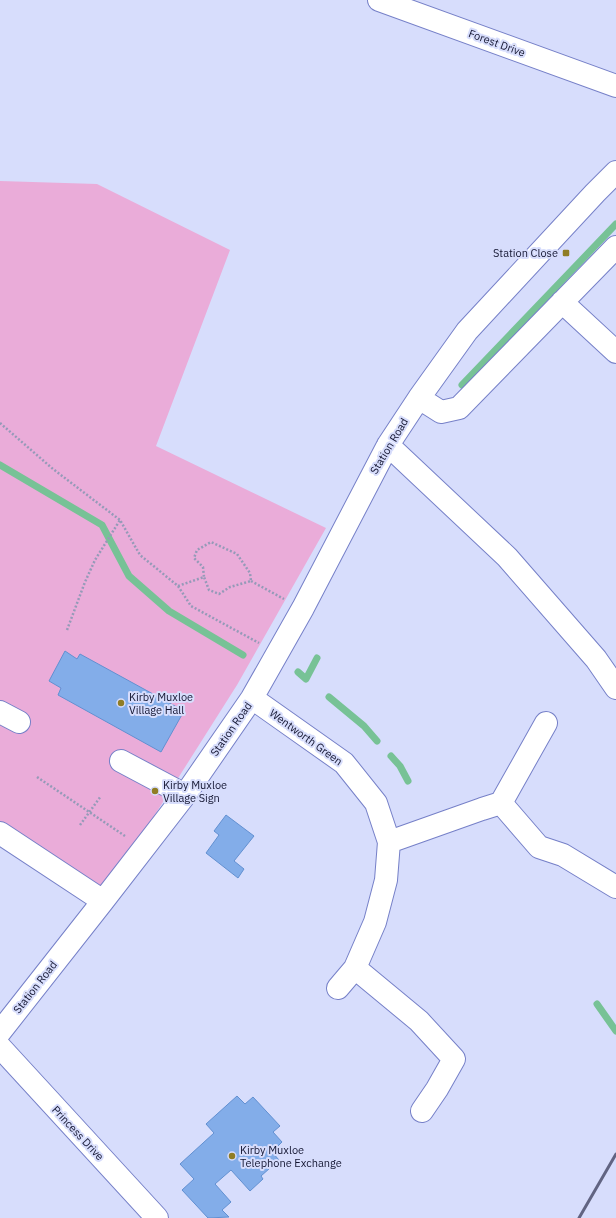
<svg xmlns="http://www.w3.org/2000/svg" width="616" height="1218" font-family="'IBM Plex Sans',sans-serif">
<style>
.green{fill:#eaacd9}
.lines{fill:none;stroke-linecap:round;stroke-linejoin:round}
.stream{stroke:#77c296;stroke-width:7}
.building{fill:#83ade9;stroke:#6290d1}
.minor-casing{stroke:#7680c8;stroke-width:24}
.path{stroke:#959ab8;stroke-width:2.5;stroke-dasharray:2 2;stroke-linecap:butt}
.minor{stroke:#fff;stroke-width:22}
.rail{stroke:#616482;stroke-width:3}
.poi-dot{fill:#907d24;stroke:#d7ddfc;stroke-width:1.5}
.labels{text-anchor:middle;stroke-width:4;stroke-linejoin:round;paint-order:stroke}
.street-label{font-size:11px;fill:#141632;stroke:#d7ddfc}
.poi-label{font-size:11px;fill:#141632;stroke:#d7ddfc;text-anchor:start}
</style>
<rect width="100%" height="100%" fill="#d7ddfc"/>
<path class="green" d="M0,181l97,3 133,66 -74,196 170,82 -89,157 -131,207 -106,-53z"/>
<g class="lines">
<path class="stream" d="M462,385l154,-161
M0,465l102,60 27,51 40,35 74,44
M298,672l8,7 11,-21
M329,697l35,29 13,15
M391,756l9,10 8,15
M597,1004l19,27"/>
</g>
<path class="building" d="M65,651l12,8 3,-5 104,57 -23,41 -103,-57 3,-7 -12,-7z
M226,815l28,21 -20,25 10,8 -6,9 -32,-25 13,-18 -5,-4z
M237,1096l8,8 8,-7 27,29 -7,6 9,10 -10,10 7,8 -18,16 2,3 -13,12 -19,-21 -16,14 16,18 -9,8 7,7 -21,1 -26,-28 12,-11 -14,-15 34,-31 -8,-9z"/>
<g class="lines">
<g class="minor-casing">
<path id="minor" d="M379,0l237,86
M562,302l54,50
M419,398l22,14 18,-4 157,-161
M388,445l119,112 89,102 20,29
M252,698l92,65 32,40 13,39 -3,38 -11,42 -20,46 -17,20
M0,712l19,10
M121,761l64,34
M501,803l45,-80
M0,833l103,68
M389,842l93,-33 19,-6 38,44 24,8 53,32
M355,968l64,53 35,38 -17,30 -15,22
M0,1032l103,-131 82,-106 67,-97 51,-90 85,-163 31,-47 48,-67 128,-138 21,-21
M0,1047l157,171"/>
</g>
<path class="path" d="M0,423l53,46 67,51
M251,581l33,18
M178,586l26,-9 5,13 10,4 11,-7 21,-6 -1,-8 -13,-19 -26,-12 -14,8 -3,8 9,9 1,10
M67,630l18,-48 10,-22 25,-40 20,35 38,31 13,20 68,37
M37,777l88,59
M80,825l21,-29"/>
<use href="#minor" class="minor"/>
<path class="rail" d="M579,1218l37,-64"/>
</g>
<g class="poi-dot">
<rect x="562" y="249" width="8" height="8" rx="2"/>
<circle cx="121" cy="703" r="4"/>
<circle cx="155" cy="791" r="4"/>
<circle cx="232" cy="1156" r="4"/>
</g>
<g class="labels">
<g class="street-label">
<text transform="translate(497 43) rotate(20)" y="4">Forest Drive</text>
<text transform="translate(389 446) rotate(-59)" y="4">Station Road</text>
<text transform="translate(231 729) rotate(-55)" y="4">Station Road</text>
<text transform="translate(306 737) rotate(36)" y="4">Wentworth Green</text>
<text transform="translate(35 987) rotate(-52)" y="4">Station Road</text>
<text transform="translate(78 1133) rotate(47)" y="4">Princess Drive</text>
</g>
<g class="poi-label">
<text x="558" y="257" text-anchor="end">Station Close</text>
<text x="129" y="701">Kirby Muxloe<tspan x="129" dy="13">Village Hall</tspan></text>
<text x="163" y="789">Kirby Muxloe<tspan x="163" dy="13">Village Sign</tspan></text>
<text x="240" y="1154">Kirby Muxloe<tspan x="240" dy="13">Telephone Exchange</tspan></text>
</g>
</g>
</svg>
